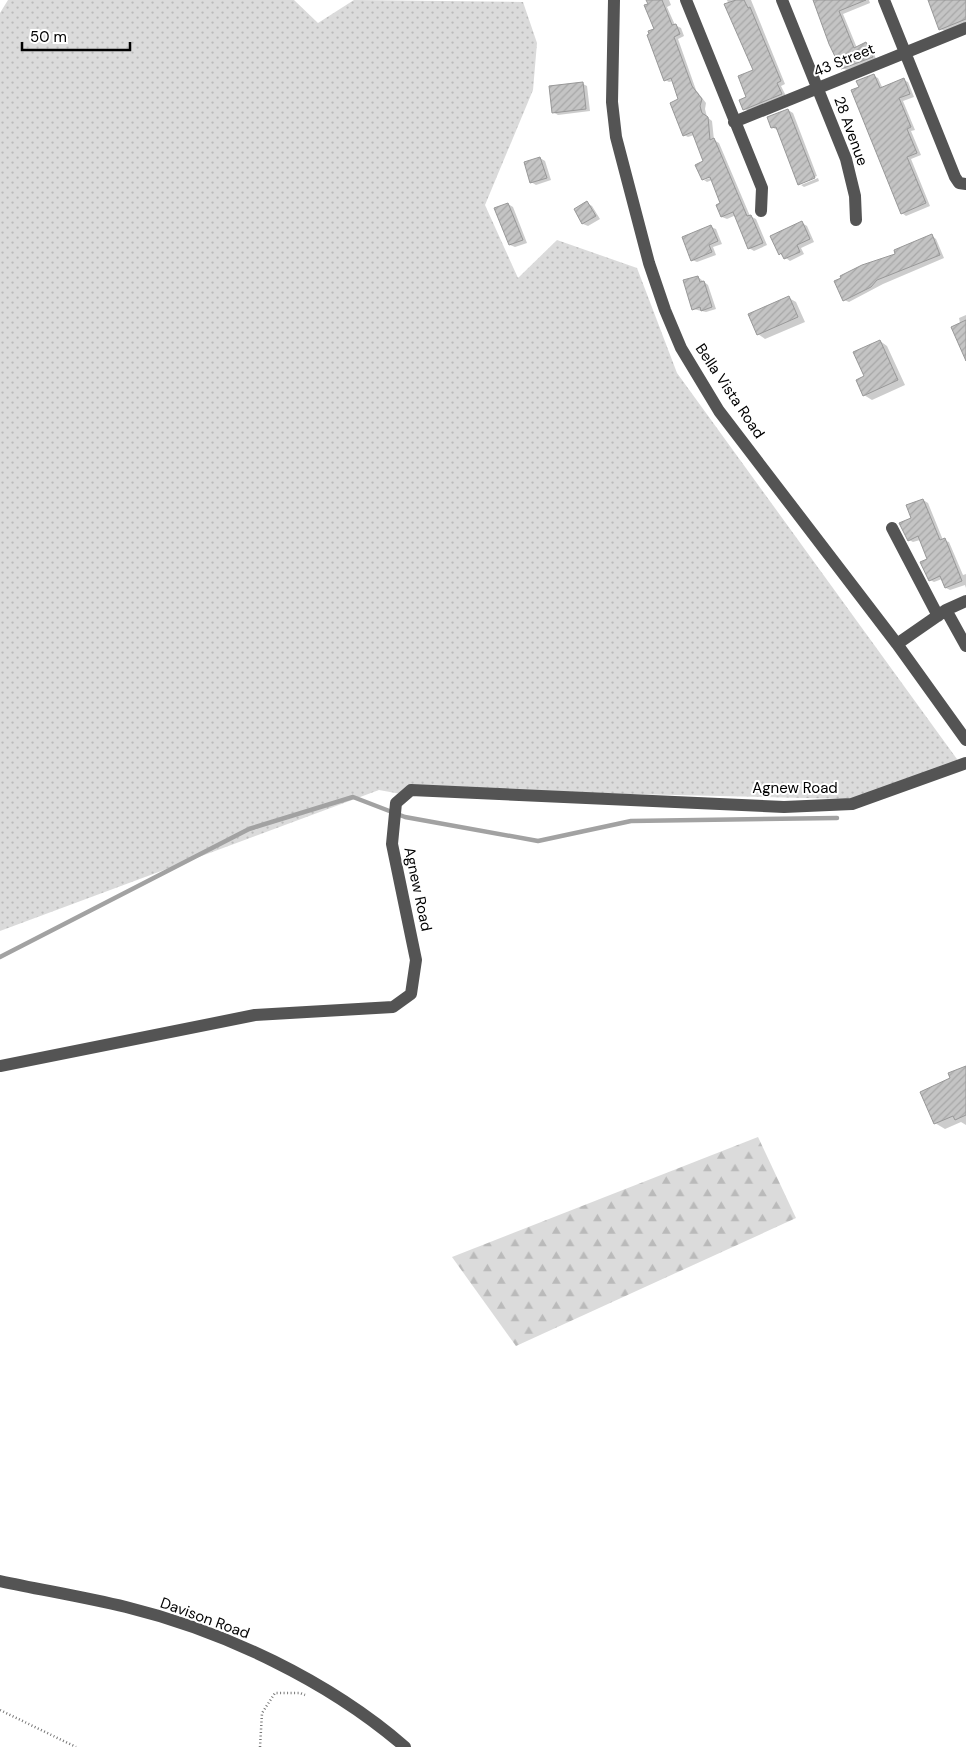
<svg xmlns="http://www.w3.org/2000/svg" width="966" height="1747" font-family="'DM Sans',sans-serif">
<style>
.grass{fill:url(#grass-dots)}
.forest{fill:url(#forest-firs)}
.shadow{fill:#0003}
.lines{fill:none;stroke-linecap:round;stroke-linejoin:round}
.stream{stroke:#a2a2a2;stroke-width:4.5}
.building{fill:url(#building-hatch);stroke:#989898}
.path{stroke:#767676;stroke-width:2.5;stroke-dasharray:1 2.5;stroke-linecap:butt}
.minor{stroke:#545454;stroke-width:12}
.labels{text-anchor:middle;stroke-width:4;stroke-linejoin:round;paint-order:stroke}
.street-label{font-size:15px;fill:#000;stroke:#fff}
</style>
<defs>
<pattern id="grass-dots" width="8" height="8" patternUnits="userSpaceOnUse" patternTransform="scale(1.25)"><rect width="8" height="8" fill="#dbdbdb"/><path d="M2 2h.1M6 6h.1" fill="none" stroke="#bababa" stroke-width="1.8" stroke-linecap="round"/></pattern>
<pattern id="forest-firs" width="22" height="20" patternUnits="userSpaceOnUse" patternTransform="scale(1.25)"><rect width="22" height="20" fill="#dbdbdb"/><path d="M5 1l3.5 6h-7zM16 11l3.5 6h-7z" fill="#bababa"/></pattern>
<pattern id="building-hatch" width="6" height="6" patternUnits="userSpaceOnUse" patternTransform="scale(1.25)"><rect width="6" height="6" fill="#c4c4c4"/><path d="M-1 1l2-2M0 6l6-6M5 7l2-2" fill="none" stroke="#a7a7a7"/></pattern>
</defs>
<rect width="100%" height="100%" fill="#fff"/>
<path class="grass" d="M8,0h286l24,23 36,-23 169,2 14,41 -4,47 -48,115 33,73 39,-38 80,28 40,105 285,393 -111,33 -442,-10 -8,5 -22,-4 -379,141v-918z"/>
<path class="forest" d="M758,1137l38,81 -280,128 -64,-89z"/>
<path class="shadow" d="M647,0h22l2,5 -4,2 8,18 6,3 3,8 -6,3 18,51 10,13 -1,6 2,8 5,4 2,19 5,3 31,73 6,3 11,26 -13,6 -5,-3 -13,-33 -9,4 -5,-2 -4,-11 4,-2 -10,-24 -5,2 -3,-2 12,-4 -13,3 2,-17 -11,-27 -6,2 -4,-2 -4,-35 -7,-19 -4,1 -4,-2z
M727,0h24l34,84 -4,2 5,10 -37,15 -5,-2 11,-38z
M813,0h56l1,3 -27,11 14,34 9,-4 5,2 5,13 -29,11 -5,-2z
M930,0h36v23l-21,8 -5,-2z
M874,76l4,2 5,11 20,-9 5,2 6,15 -11,4 12,29 -4,1 10,24 -10,4 19,47 -24,10 -4,-3 -42,-125z
M583,84l4,2 3,25 -32,4 -5,-3z
M788,110l5,3 24,63 -17,7v2l-23,-55 -5,-3z
M540,158l5,3 6,19 -15,5 -5,-3z
M818,178l1,3 -15,6 -3,-2z
M587,203l5,3 8,13 -12,7 -5,-2 -8,-14z
M508,204l5,3 14,36 -12,4 -5,-2z
M802,223l5,3 7,16 -13,6 3,6 -14,7 -10,-7z
M711,227l5,2 6,15 -9,3 3,8 -19,7 -5,-2z
M932,236l4,3 8,19 -61,26 -34,18 -5,-2 53,-45z
M698,277l10,8 8,24 -10,3 -13,-3z
M789,298l7,4 9,20 -40,17 -7,-5z
M966,315v38l-7,-35z
M880,341l7,5 18,39 -33,15 -8,-5z
M923,500l5,3 15,37 6,2 14,33 3,-1v14l-1,-3 -15,5 -4,-2 -4,-9 -8,3 -4,-2 -2,-20 -8,-20 -7,2 -4,-2 4,-21z
M966,1067v58l-5,-3 -16,7 -10,-6 17,-44z"/>
<g class="lines">
<path class="stream" d="M0,957l249,-128 104,-32 52,20 133,24 93,-20 206,-3"/>
</g>
<path class="building" d="M646,0h16l10,25 4,-1 4,10 -6,3 18,49 10,13 -2,7 2,7 6,4 2,23 4,-2 33,78 4,-1 12,28 -15,6 -15,-37 -12,5 -5,-12 4,-2 -10,-26 -8,3 -7,-15 8,-4 -11,-29 -9,4 -13,-33 8,-4 -7,-21 -7,3 -17,-46 2,-1 -1,-3 6,-2 -10,-24 4,-1z
M736,0h8l4,8 2,-1 31,74 -4,2 5,11 -39,16 -4,-10 7,-3 -8,-21 15,-6 -29,-66z
M813,0h53l-27,11 15,37 12,-6 7,15 -32,12 -12,-25z
M928,0h38v19l-27,11z
M874,74l6,14 24,-10 6,16 -11,4 12,29 -4,2 10,24 -10,4 19,46 -25,11 -50,-124 8,-3 -3,-6z
M583,82l3,27 -34,4 -3,-27z
M788,109l27,69 -17,7 -22,-58 -5,1 -4,-11z
M540,157l7,21 -17,5 -6,-21z
M587,201l9,15 -14,8 -8,-15z
M508,203l15,37 -14,5 -15,-37z
M802,221l8,18 -13,6 3,7 -16,7 -3,-6 -2,2 -9,-19z
M711,225l7,16 -9,4 3,7 -21,9 -9,-24z
M932,234l8,21 -63,25 -6,7 -28,14 -9,-20 7,-3 -1,-2 22,-11 33,-11 -1,-4z
M698,276l2,6 4,-1 8,26 -11,4 -1,-4 -8,3 -9,-30z
M789,296l9,21 -41,18 -9,-21z
M966,320v41l-15,-34z
M880,340l18,40 -35,16 -7,-16 8,-4 -11,-24z
M923,499l17,41 5,-2 17,43 -17,7 -5,-12 -11,5 -9,-19 7,-3 -9,-23 -10,5 -9,-18 12,-5 -5,-13z
M966,1066v49l-11,5 -2,-4 -19,8 -14,-32 30,-14 -2,-5z"/>
<g class="lines">
<path class="path" d="M0,1710l76,37
M260,1747l2,-34 13,-20h25l5,2"/>
<path class="minor" d="M614,0l-2,102 4,35 33,126 16,47 16,38 38,63 178,233 69,96
M686,0l76,188 -1,23
M782,0l64,159 9,37 1,24
M884,0l71,177 4,6 7,1
M734,122l232,-94
M892,528l46,88
M946,610l20,36
M897,644l49,-34 20,-9
M0,1066l255,-51 138,-8 18,-13 5,-34 -24,-116 4,-41 15,-13 373,17 68,-3 114,-41
M0,1581c42,9 84,16 126,26 98,24 203,74 279,140"/>
</g>
<g class="labels">
<g class="street-label">
<text transform="translate(844 60) rotate(-22)" y="5">43 Street</text>
<text transform="translate(851 131) rotate(70)" y="5">28 Avenue</text>
<text transform="translate(730 391) rotate(56)" y="5">Bella Vista Road</text>
<text x="795" y="793">Agnew Road</text>
<text transform="translate(418 889) rotate(78)" y="5">Agnew Road</text>
<text transform="translate(205 1618) rotate(20)" y="5">Davison Road</text>
</g>
</g>
<path d="M22 42v8h108v-8" fill="none" stroke="#000000" stroke-width="2.5"/>
<text x="30" y="42" font-size="15" fill="#000000" stroke="#ffffff" stroke-width="4" paint-order="stroke">50 m</text>
</svg>
